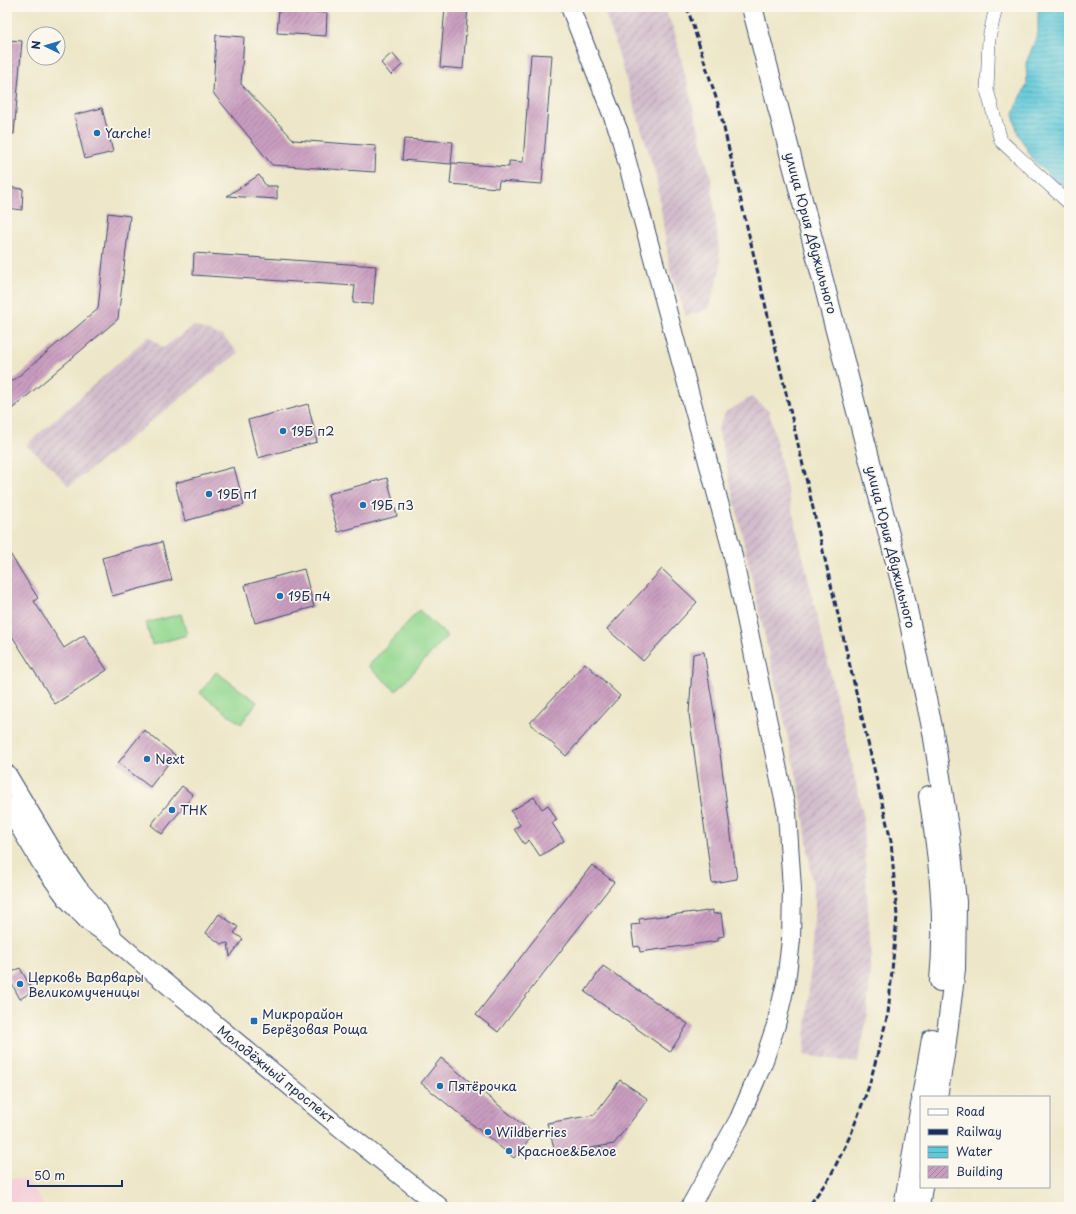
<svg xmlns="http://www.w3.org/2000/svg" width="1076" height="1214" font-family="'Playpen Sans',sans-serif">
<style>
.built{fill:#f5cfda}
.industrial{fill:url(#industrial-furrows)}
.pitch{fill:#94d891;stroke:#588478}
.water{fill:url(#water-rules);stroke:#3d7c9c}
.building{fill:url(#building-hatch)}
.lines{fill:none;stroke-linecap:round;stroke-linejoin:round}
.street-casing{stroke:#3a4a6e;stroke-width:14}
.secondary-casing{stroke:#3a4a6e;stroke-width:20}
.primary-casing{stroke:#3a4a6e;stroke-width:22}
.street{stroke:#fff;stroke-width:13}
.secondary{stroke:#fff;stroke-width:18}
.primary{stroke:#fff;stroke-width:20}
.rail{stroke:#1b2f5e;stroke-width:3;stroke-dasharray:6 3;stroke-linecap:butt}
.poi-dot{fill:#1f6fb2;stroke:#fbf7ec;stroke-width:1.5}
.labels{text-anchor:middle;stroke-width:3.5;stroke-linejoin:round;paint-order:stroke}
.poi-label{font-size:13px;fill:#1b2f5e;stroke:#fbf7ec;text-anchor:start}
.street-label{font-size:13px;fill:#1b2f5e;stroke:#fbf7ec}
</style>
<defs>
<pattern id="industrial-furrows" width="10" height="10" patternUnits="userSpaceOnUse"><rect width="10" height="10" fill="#d1bdcb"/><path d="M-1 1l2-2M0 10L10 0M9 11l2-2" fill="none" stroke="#a99aa8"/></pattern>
<pattern id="water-rules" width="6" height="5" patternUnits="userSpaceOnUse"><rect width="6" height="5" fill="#5fc9da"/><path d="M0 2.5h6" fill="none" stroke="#4ea4b4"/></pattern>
<pattern id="building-hatch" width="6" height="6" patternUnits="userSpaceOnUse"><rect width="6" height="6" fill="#c99dbf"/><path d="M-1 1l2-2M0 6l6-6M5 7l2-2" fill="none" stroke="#a2809e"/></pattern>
</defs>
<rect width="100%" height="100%" fill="#fbf7ec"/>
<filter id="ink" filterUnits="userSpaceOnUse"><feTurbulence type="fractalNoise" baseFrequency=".025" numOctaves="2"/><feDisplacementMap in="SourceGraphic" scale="8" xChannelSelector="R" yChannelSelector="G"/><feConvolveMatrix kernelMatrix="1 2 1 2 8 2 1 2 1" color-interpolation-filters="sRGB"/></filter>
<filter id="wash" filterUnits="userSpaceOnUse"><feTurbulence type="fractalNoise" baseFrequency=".012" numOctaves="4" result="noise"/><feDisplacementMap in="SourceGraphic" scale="16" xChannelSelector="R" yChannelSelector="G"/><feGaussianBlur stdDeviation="0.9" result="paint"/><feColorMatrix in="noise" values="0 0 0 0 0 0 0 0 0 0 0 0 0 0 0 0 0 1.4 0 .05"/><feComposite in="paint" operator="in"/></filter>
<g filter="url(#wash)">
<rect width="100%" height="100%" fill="#ede6c8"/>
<path class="built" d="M7,1178l20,2 18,27h-38z"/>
<path class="industrial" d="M602,7h62l10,23 37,149 10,87 -12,43 -23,7 -16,-46 -14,-94 -47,-152z
M194,326l29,10 15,17 -169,133 -21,-22 -22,-19 123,-109 14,12z
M751,397l18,14 93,398 9,148 -4,60 -9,46 -54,-8 11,-152 -14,-107 -83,-368 8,-16z"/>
<path class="pitch" d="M419,610l28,26 -51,55 -28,-25z
M181,614l6,21 -35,10 -6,-22z
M216,672l41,30 -16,22 -41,-31z"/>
<path class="water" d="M1039,7h30v182l-12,-7 -23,-21 -16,-27 -5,-20 14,-30 -1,-21 12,-30v-23z"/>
<g id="blocks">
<path class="building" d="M445,7h23l-5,62 -23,-2z
M279,9l48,4 -1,23 -49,-3z
M216,35l28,2 -3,47 53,56 82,6 -1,26 -103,-7 -59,-72z
M7,40l15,1 -8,93 -7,-1z
M392,53l10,12 -11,10 -10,-12z
M531,54l21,1 -10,129 -43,-3 -1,7 -48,-4 2,-21 57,4v-6l14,1z
M102,108l11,44 -28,7 -11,-44z
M404,139l49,3 -2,22 -49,-4z
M259,175l7,11h11v13l-50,-3z
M7,187l16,2 -1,21 -15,-2z
M108,213l22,3 -12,103 -111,94v-27l91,-77z
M194,253l182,13 -3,38 -20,-1 2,-17 -162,-11z
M308,404l9,38 -59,16 -10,-38z
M234,467l10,38 -59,16 -10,-38z
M387,478l10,38 -59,16 -10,-38z
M162,542l10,38 -60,16 -10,-38z
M7,549l31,49 -4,3 30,47 20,-13 23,35 -52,34 -48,-76z
M304,569l10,38 -59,16 -10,-38z
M662,569l35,33 -54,59 -36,-32z
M704,652l12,72 21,155 -25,4 -23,-169 4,-60z
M585,663l35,33 -54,60 -36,-33z
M144,730l31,25 -25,32 -32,-24z
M182,786l11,9 -31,39 -11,-9z
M534,797l8,12 6,-4 9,15 -5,3 12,18 -24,15 -11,-16 -5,4 -10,-15 6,-4 -9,-14z
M592,865l22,17 -116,150 -22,-17z
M713,910v4l8,-1 3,23 -6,1v4l-78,11 -1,-6 -5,1 -3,-22 9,-1 -1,-5 55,-7 1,1z
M219,914l19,13 -4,6 9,6 -13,18 -2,-14 -7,1 -15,-11z
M603,966l85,58 -18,28 -85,-60z
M20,968l13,23 -13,8 -13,-24z
M441,1058l93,76 -20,24 -93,-75z
M620,1080l28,19 -34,45 -58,10 -9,-31 47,-8z"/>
</g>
</g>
<g filter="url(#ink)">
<use href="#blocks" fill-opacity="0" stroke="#3a4a6e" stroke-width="1"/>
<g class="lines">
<g class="street-casing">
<path id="street" d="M996,7l-7,31 -2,52 14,51 68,62"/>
</g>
<g class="secondary-casing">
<path id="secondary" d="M570,7l49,125 112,415 56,266 5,76 -1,51 -5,42 -10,43 -13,38 -24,56 -49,88
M7,774l49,82 22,32 20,23 14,24
M7,806l36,60 24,33 22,23 25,17 37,32 192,159 97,77"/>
</g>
<g class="primary-casing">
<path id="primary" d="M752,7l149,574 32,151 16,102 7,68 -1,67 -10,80 -8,48
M929,796c10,61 17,124 11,185
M922,1097l10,-58
M904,1207l17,-102
M919,1207l3,-20"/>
</g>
<use href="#street" class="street"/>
<use href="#secondary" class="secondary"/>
<use href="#primary" class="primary"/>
<path class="rail" d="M687,7l32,100 172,734 6,75 -9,98 -19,72 -18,48 -21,43 -22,30"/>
</g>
</g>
<g class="poi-dot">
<circle cx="97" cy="133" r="4"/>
<circle cx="283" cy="431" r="4"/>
<circle cx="209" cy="494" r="4"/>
<circle cx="363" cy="505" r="4"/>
<circle cx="280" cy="596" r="4"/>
<circle cx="147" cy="759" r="4"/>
<circle cx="172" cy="810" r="4"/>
<circle cx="20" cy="984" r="4"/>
<rect x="250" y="1017" width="8" height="8" rx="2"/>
<circle cx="440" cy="1086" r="4"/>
<circle cx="488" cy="1132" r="4"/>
<circle cx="509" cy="1151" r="4"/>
</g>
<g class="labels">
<g class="poi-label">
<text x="105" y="138">Yarche!</text>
<text x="291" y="436">19Б п2</text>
<text x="217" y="499">19Б п1</text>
<text x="371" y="510">19Б п3</text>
<text x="288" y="601">19Б п4</text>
<text x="155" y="764">Next</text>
<text x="180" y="815">ТНК</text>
<text x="28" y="982">Церковь Варвары<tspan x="28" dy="15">Великомученицы</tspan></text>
<text x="262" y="1019">Микрорайон<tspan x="262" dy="15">Берёзовая Роща</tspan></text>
<text x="448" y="1091">Пятёрочка</text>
<text x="496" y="1137">Wildberries</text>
<text x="517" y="1156">Красное&amp;Белое</text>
</g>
<g class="street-label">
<text transform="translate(811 233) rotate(75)" y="5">улица Юрия Двужильного</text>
<text transform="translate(891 547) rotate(76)" y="5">улица Юрия Двужильного</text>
<text transform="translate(276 1074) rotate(39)" y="5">Молодёжный проспект</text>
</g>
</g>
<rect width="1076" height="1214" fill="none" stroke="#fbf7ec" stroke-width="24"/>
<rect x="920" y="1096" width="130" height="92" fill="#fbf7ec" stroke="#a1a7b3"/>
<rect x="928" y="1109" width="20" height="6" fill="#ffffff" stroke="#a1a7b3"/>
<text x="956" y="1116" font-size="12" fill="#1b2f5e">Road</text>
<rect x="928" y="1129" width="20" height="6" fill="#1b2f5e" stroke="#a1a7b3"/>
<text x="956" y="1136" font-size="12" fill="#1b2f5e">Railway</text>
<rect x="928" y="1146" width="20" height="12" fill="url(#water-rules)" stroke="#a1a7b3"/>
<text x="956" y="1156" font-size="12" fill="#1b2f5e">Water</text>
<rect x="928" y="1166" width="20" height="12" fill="url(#building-hatch)" stroke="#a1a7b3"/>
<text x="956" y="1176" font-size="12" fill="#1b2f5e">Building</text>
<g transform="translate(46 46) rotate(275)"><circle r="19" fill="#fbf7ec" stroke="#a1a7b3"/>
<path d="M0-3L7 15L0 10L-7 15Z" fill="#1f6fb2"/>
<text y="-6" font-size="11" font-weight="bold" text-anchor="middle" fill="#1b2f5e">N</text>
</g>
<path d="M28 1180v6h94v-6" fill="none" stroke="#1b2f5e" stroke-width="2"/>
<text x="34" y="1180" font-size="12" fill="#1b2f5e" stroke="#fbf7ec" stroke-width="3" paint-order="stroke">50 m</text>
</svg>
